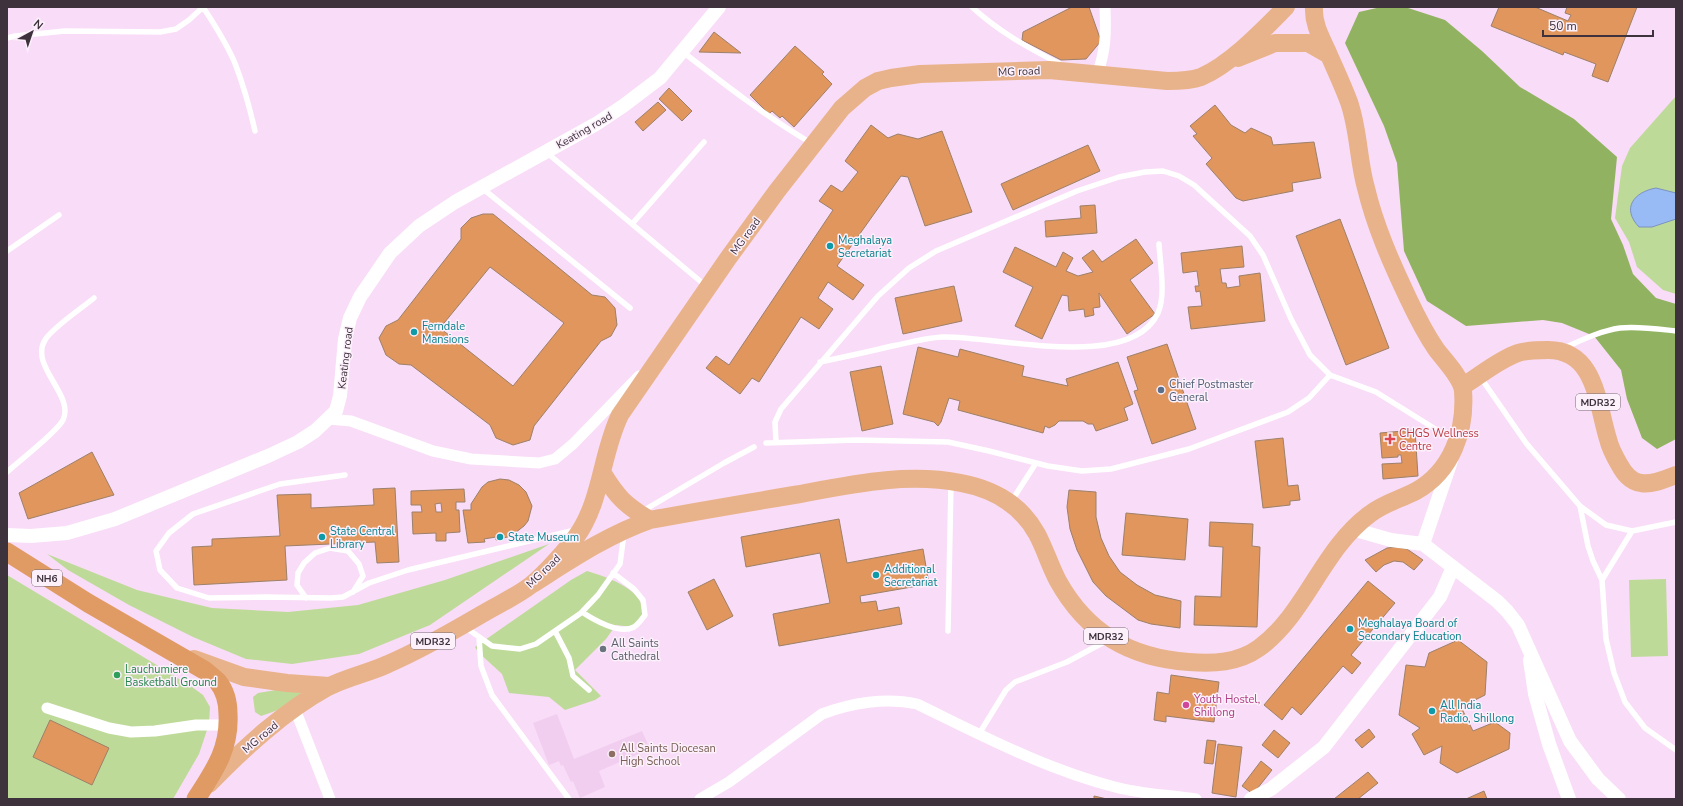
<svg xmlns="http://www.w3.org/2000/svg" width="1683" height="806" font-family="'Nunito Sans',sans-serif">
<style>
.built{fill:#f1ceef}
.green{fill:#beda99}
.forest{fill:#91b361}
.water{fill:#98bbf6;stroke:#7d92be}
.building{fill:#e0965c;stroke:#9d806a;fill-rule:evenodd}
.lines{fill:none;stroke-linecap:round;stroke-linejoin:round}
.service{stroke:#fff;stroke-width:5.5}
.minor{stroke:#fff;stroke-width:11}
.tertiary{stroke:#fff;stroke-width:14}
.primary{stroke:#e8b38b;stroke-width:18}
.trunk{stroke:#e09a64;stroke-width:19}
.culture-dot{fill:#0f9aa8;stroke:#fcf0fb;stroke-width:1.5}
.service-dot{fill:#5c6f8a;stroke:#fcf0fb;stroke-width:1.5}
.health-dot{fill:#e0444e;stroke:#fcf0fb;stroke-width:1.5}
.worship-dot{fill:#6b7280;stroke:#fcf0fb;stroke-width:1.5}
.leisure-dot{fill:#2e9e5b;stroke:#fcf0fb;stroke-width:1.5}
.hotel-dot{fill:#d1479c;stroke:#fcf0fb;stroke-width:1.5}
.education-dot{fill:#8d6e63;stroke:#fcf0fb;stroke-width:1.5}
.labels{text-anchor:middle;stroke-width:3;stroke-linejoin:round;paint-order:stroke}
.shield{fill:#fcf0fb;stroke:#776b76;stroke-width:1}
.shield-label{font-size:10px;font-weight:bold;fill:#3e323d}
.street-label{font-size:11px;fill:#3e323d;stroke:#fcf0fb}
.culture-label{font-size:11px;fill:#0d838f;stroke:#fcf0fb;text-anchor:start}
.service-label{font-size:11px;fill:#4e5e75;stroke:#fcf0fb;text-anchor:start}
.health-label{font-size:11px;fill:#be3a42;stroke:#fcf0fb;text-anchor:start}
.worship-label{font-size:11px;fill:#5b616d;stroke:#fcf0fb;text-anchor:start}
.leisure-label{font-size:11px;fill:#27864d;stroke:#fcf0fb;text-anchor:start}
.hotel-label{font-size:11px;fill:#b23c85;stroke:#fcf0fb;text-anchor:start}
.education-label{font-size:11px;fill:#785e54;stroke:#fcf0fb;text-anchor:start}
</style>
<rect width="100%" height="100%" fill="#f9dcf7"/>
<path class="built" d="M557,714l17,45 68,-28 8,18 -51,22 6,16 -25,11 -7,-17 -2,1 -8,-17 -2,1 -2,-5 -10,4 -16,-42z"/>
<path class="green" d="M1676,96v198l-13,-4 -26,-23 -8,-25 -14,-24 7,-52 8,-18z
M549,544l-119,81 -71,29 -67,10 -46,-5 -53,-22 -64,-32 -61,-35 -21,-16 90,36 75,18 76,4 70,-7 87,-25z
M587,571c17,5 61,19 55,44 -1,4 -7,9 -10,12l-16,-2 -10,14 -31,31 26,26 -6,4 -30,10 -16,-13 -40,-4 -7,-19 -24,-22 -3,-5 96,-67z
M7,575l153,92 32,20 11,8 7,12 -1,17 -10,30 -26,45h-166z
M1666,579l2,77 -37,1 -2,-77z
M288,688l14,5c-11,12 -25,18 -41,23l-6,-4 -2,-15 5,-4z"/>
<path class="forest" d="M1381,7h24l40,13 37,31 38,36 54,32 43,38 -6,62 12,26 10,29 23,24 20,6v135l-19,10 -15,-11 -15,-39 -6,-29 -27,-34 -32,-13 -19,-3 -77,6 -39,-25 -23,-50 -7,-88 -13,-37 -39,-83 14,-31z"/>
<path class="water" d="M1656,188l20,5v26l-24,8h-13c-18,-19 -5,-35 17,-39z"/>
<path class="building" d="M1072,7h17l12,34 -15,18 -25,1 -39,-20 1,-8z
M1499,7h36l33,14 3,-6 -6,-2 2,-6h70l-29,75 -16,-6 4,-12 -32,-12 -1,3 -72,-29z
M714,32l27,21 -42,-1z
M795,46l29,26 -2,2 10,10 -38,43 -12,-11 -2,2 -8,-7 -3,3 -19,-19z
M669,88l23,23 -10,10 -23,-22z
M658,102l8,8 -23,21 -8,-9z
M1215,105l16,20 14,8 6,-5 20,9 2,8 41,-3 7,36 -29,5 1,8 -50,10 -7,-3 -30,-34 6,-6 -19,-22 4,-2 -7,-8z
M871,125l17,13 10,-4 20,5 24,-8 30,81 -47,14 -17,-49 -7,-1 -64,90 27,19 -11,15 -25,-18 -10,16 15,11 -14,20 -18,-12 -42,65 -7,-4 -12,16 -34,-26 10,-12 13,9 104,-155 -14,-9 12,-16 11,7 16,-20 -13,-11z
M1088,145l12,26 -87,39 -12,-26z
M1095,205l2,28 -51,4 -1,-16 36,-3 -1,-12z
M483,214h10l99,81 13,2 10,11 2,17 -6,11 -10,5 -67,85 -4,14 -17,5 -17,-7 -6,-13 -79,-60 -12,-1 -13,-9 -7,-17 7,-12 12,-6 63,-81v-11l10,-10zM490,267l74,56 -51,63 -73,-58z
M1340,219l49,129 -43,17 -50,-129z
M1136,239l17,24 -23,17 25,34 -28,20 -28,-41 1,14 -7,1 1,7 -9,2 -1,-8 -15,2 -1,-15 -6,-1 -20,44 -27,-13 18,-39 -30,-15 12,-25 41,20 7,-15 10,6 -7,13 12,5 15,-4 -11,-14 11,-8 9,12z
M1242,246l2,21 -24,2 2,14h4l1,5 13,-2 -1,-10 21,-3 5,48 -74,8 -3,-22 14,-1 -2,-15 -4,1 -1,-6h4l-2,-15 -14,2 -2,-20z
M954,286l8,35 -59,13 -8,-36z
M1167,344l29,85 -44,15 -18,-53 4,-1 -11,-33z
M918,347l40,10 2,-8 64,17 -2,10 46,10 -2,-7 52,-17 15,42 -9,4 4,12 -32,11 -3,-7h-5l-5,-3h-24l-4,4 -6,3 -4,-2 -2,7 -85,-23 2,-9 -11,-3 -8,24 -3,4 -4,-4 -31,-8z
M881,366l12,58 -31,7 -12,-59z
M1415,430l3,46 -35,3 -1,-15 20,-1 -1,-8h-3v2l-16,1 -2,-25z
M1283,438l5,48 10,-1 2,15 -10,1v4l-27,3 -8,-67z
M92,452l22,43 -86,24 -9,-26z
M500,479l9,1 10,5 7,7 6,14 -4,15 -4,5 -13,10 -15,4v-3l-12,2 1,3 -17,1 -5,-33h8v-6l11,-17 6,-5z
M395,488l4,74 -22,1 -2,-21 -90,4 2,34 -93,5 -2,-38 20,-1v-7l68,-3 -3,-41 34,-1v14l63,-3 -1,-16z
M464,489l1,13h-9v8h3l1,22 -14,1v8h-10v-8l-23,1 -1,-22h10l-1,-7h-10v-14zM441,503l1,9h-6l-1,-8z
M1069,490l27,2v25l5,21 8,18 11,16 17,13 18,10 26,6 -1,27 -29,-4 -13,-4 -32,-24 -13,-14 -16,-32 -7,-21 -3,-22z
M1126,513l62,6 -3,41 -63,-5z
M839,519l8,44 76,-14 6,35 -69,12 1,7 15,-2 2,10 21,-4 3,17 -123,22 -6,-32 57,-11 -10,-50 -74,14 -5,-30z
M1210,522l43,2 -1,22 8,1 -3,80 -63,-2 1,-29 26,1 2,-50 -14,-1z
M1396,547l11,2 16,11 -9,10 -11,-8 -9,-1 -10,4 -8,7 -11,-12 22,-12z
M714,579l19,37 -26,14 -19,-38z
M1368,581l27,22 -44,52 10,8 -9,11 -9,-8 -42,49 -9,-8 -10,13 -18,-15z
M1458,640l29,22 -2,33 -24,12 12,24 22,-9 15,11 -1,16 -52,24 -17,-10 2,-17 -18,9 -12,-21 8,-6 -21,-13 7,-50 19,2 4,-14z
M1171,675l48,7 -5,40 -48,-6v6l-12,-2 3,-28 12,2z
M50,720l59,28 -17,37 -59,-28z
M1369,729l6,8 -13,11 -7,-8z
M1274,730l16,13 -12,15 -16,-13z
M1207,740l9,1 -3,23 -9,-1z
M1218,744l24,3 -6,50 -24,-4z
M1261,761l11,9 -19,24 -11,-8z
M1368,772l10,11 -20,16h-24z
M1484,791l3,8h-21z
M1094,796l13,3h-13z"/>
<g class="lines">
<path class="service" d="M203,7c12,19 25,38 33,59 8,21 14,43 19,65
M972,7c26,24 56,41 88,57
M7,38l8,-2 50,-5 95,1 16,-3 13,-9 14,-13
M683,52c41,32 82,64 128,91
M546,152l160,134
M482,188l148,120
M632,224l72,-82
M7,251l52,-36
M1564,348c18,-8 36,-17 56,-20 18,-2 38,1 56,3
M820,362c24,-5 48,-10 72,-16 16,-3 33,-8 50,-9 52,-2 188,36 216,-24 8,-18 2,-50 1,-69
M1481,378l45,65 54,63 26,19 26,6 44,-9
M776,442l-1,-20 6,-13 97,-113 31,-28 27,-17 141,-60 42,-14 26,-5 18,-1 16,5 15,9 56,51 13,19 28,64 19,36 20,20 46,17 77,48
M766,443l90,-3 92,2 41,9 59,15 34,5 29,-2 78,-20 99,-37 21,-14 21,-23
M7,472c12,-11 50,-40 56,-52 12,-25 -34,-54 -18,-80 7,-12 37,-32 49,-42
M345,475l-65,9 -87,30 -24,19 -13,18 4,19 17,18 32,10 56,-1 66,1 12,-1 26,-14 39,-13 167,-40
M1011,502l25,-39
M1580,506l8,40 5,15 9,19 4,59 8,34 11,29 20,26 31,22
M641,512l83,-49 30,-16
M1602,580l30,-49
M306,598l-9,-13 1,-12 6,-10 11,-10 15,-5 18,3 11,13 4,12 -10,16
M582,612c12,8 38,23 52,15 4,-2 8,-8 11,-12l-2,-15 -9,-11 -21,-16
M465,627l27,19 28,3 16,-5 45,-31 17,-18 22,-31 4,-30
M555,631l14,27 4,18 16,14
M948,631l3,-147
M479,637l2,29 11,29 77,104
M979,734l27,-44 9,-8 52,-20 41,-22"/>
<path class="minor" d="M1097,75c9,-25 9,-42 8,-68
M328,419l23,2 82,30 38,8 68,4 16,-4 18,-15 66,-68
M47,708l62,20 22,4 24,-1 41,-6h33
M295,709l35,90
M700,799l29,-17 93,-68c29,-11 64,-17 95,-10 64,31 128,65 198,83 25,7 55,8 81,12"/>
<path class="tertiary" d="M1352,529l39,11 32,4 74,57 10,10 11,14 52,116 28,38 21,20
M7,535l24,1 36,-3 48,-14 153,-63 30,-14 17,-11 21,-20 4,-15 5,-57 5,-21 10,-21 30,-44 29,-27 36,-24 141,-78 27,-18 37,-28 59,-71
M1423,544l28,-83
M1530,660l5,34 14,50 20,55
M1251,799l20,-10 53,-42 116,-150 13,-30"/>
<path class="primary" d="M1238,58l37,-15h33l21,12
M1463,386c18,-11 35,-26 55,-33 9,-3 21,-3 30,-3 48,0 49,54 60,89 2,9 7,18 11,25 5,9 11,18 22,19 12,2 24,-4 35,-8
M602,472c15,25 23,33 48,48
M531,585c38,-24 76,-50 119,-65 48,-9 96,-17 144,-25 55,-10 111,-23 167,-12 32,6 60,22 76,51 8,15 13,32 21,47 29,52 72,77 131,81 24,2 49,1 70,-14 47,-34 63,-99 111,-134 14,-11 31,-15 46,-23 36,-20 50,-61 47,-100 -1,-13 -19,-31 -27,-42 -11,-16 -20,-34 -28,-51 -17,-36 -33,-72 -42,-110 -8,-28 -7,-57 -17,-86 -6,-16 -13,-31 -20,-47 -7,-16 -16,-30 -15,-48
M194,659l50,18 43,6 42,3
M209,784c36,-37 74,-72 119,-97 19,-10 41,-14 60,-23 33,-14 65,-33 96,-51 15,-9 33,-17 47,-28 13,-10 35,-35 45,-48 26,-36 25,-83 44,-122l109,-158 48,-66 65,-83 23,-20 13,-7 13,-3 29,-4 129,-4 118,11c11,0 23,0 34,-4 30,-13 62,-47 85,-70"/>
<path class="trunk" d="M7,552l81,51 116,67c5,4 10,8 14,12 8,10 10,20 10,32 2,35 -14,57 -32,85"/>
</g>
<g class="culture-dot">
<circle cx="830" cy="246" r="4"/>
<circle cx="414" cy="332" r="4"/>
<circle cx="322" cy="537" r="4"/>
<circle cx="500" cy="537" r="4"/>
<circle cx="876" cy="575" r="4"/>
<circle cx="1350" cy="629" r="4"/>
<circle cx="1432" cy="711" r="4"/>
</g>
<circle class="service-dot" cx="1161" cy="390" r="4"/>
<path class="health-dot" d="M1388 433h4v4h4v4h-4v4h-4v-4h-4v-4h4z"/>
<circle class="worship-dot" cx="603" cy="649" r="4"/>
<circle class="leisure-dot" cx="117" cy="675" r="4"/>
<circle class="hotel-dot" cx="1186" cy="705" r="4"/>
<circle class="education-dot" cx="612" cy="754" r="4"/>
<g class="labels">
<g class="shield">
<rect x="1576" y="394" width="44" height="16" rx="3"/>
<rect x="32" y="570" width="30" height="16" rx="3"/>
<rect x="1084" y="628" width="44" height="16" rx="3"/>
<rect x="411" y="633" width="44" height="16" rx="3"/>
</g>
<g class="shield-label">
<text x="1598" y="406">MDR32</text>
<text x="47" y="582">NH6</text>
<text x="1106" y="640">MDR32</text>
<text x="433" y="645">MDR32</text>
</g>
<g class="street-label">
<text transform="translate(1019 71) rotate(-2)" y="4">MG road</text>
<text transform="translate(584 130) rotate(-30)" y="4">Keating road</text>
<text transform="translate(745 236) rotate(-54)" y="4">MG road</text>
<text transform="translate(345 358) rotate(-83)" y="4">Keating road</text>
<text transform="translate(543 571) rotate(-44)" y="4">MG road</text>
<text transform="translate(260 737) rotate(-40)" y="4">MG road</text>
</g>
<g class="culture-label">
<text x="838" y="244">Meghalaya<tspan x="838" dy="13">Secretariat</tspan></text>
<text x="422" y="330">Ferndale<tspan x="422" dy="13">Mansions</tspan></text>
<text x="330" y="535">State Central<tspan x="330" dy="13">Library</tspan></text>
<text x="508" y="541">State Museum</text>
<text x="884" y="573">Additional<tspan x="884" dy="13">Secretariat</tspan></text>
<text x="1358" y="627">Meghalaya Board of<tspan x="1358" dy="13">Secondary Education</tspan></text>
<text x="1440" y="709">All India<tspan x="1440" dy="13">Radio, Shillong</tspan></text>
</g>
<g class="service-label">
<text x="1169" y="388">Chief Postmaster<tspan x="1169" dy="13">General</tspan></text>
</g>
<g class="health-label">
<text x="1399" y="437">CHGS Wellness<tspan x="1399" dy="13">Centre</tspan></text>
</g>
<g class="worship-label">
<text x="611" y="647">All Saints<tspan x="611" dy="13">Cathedral</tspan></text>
</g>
<g class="leisure-label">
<text x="125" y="673">Lauchumiere<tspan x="125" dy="13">Basketball Ground</tspan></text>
</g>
<g class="hotel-label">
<text x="1194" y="703">Youth Hostel,<tspan x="1194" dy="13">Shillong</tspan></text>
</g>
<g class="education-label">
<text x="620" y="752">All Saints Diocesan<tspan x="620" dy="13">High School</tspan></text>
</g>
</g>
<rect width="1683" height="806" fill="none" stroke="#3e323d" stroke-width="16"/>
<g transform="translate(32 32) rotate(40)" stroke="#fcf0fb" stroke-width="3" paint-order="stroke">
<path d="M0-3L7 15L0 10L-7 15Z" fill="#3e323d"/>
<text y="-6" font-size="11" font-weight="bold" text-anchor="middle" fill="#3e323d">N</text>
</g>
<path d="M1543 30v6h110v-6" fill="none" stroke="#3e323d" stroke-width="2"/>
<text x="1549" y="30" font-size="12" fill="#3e323d" stroke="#fcf0fb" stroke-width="3" paint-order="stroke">50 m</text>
</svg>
